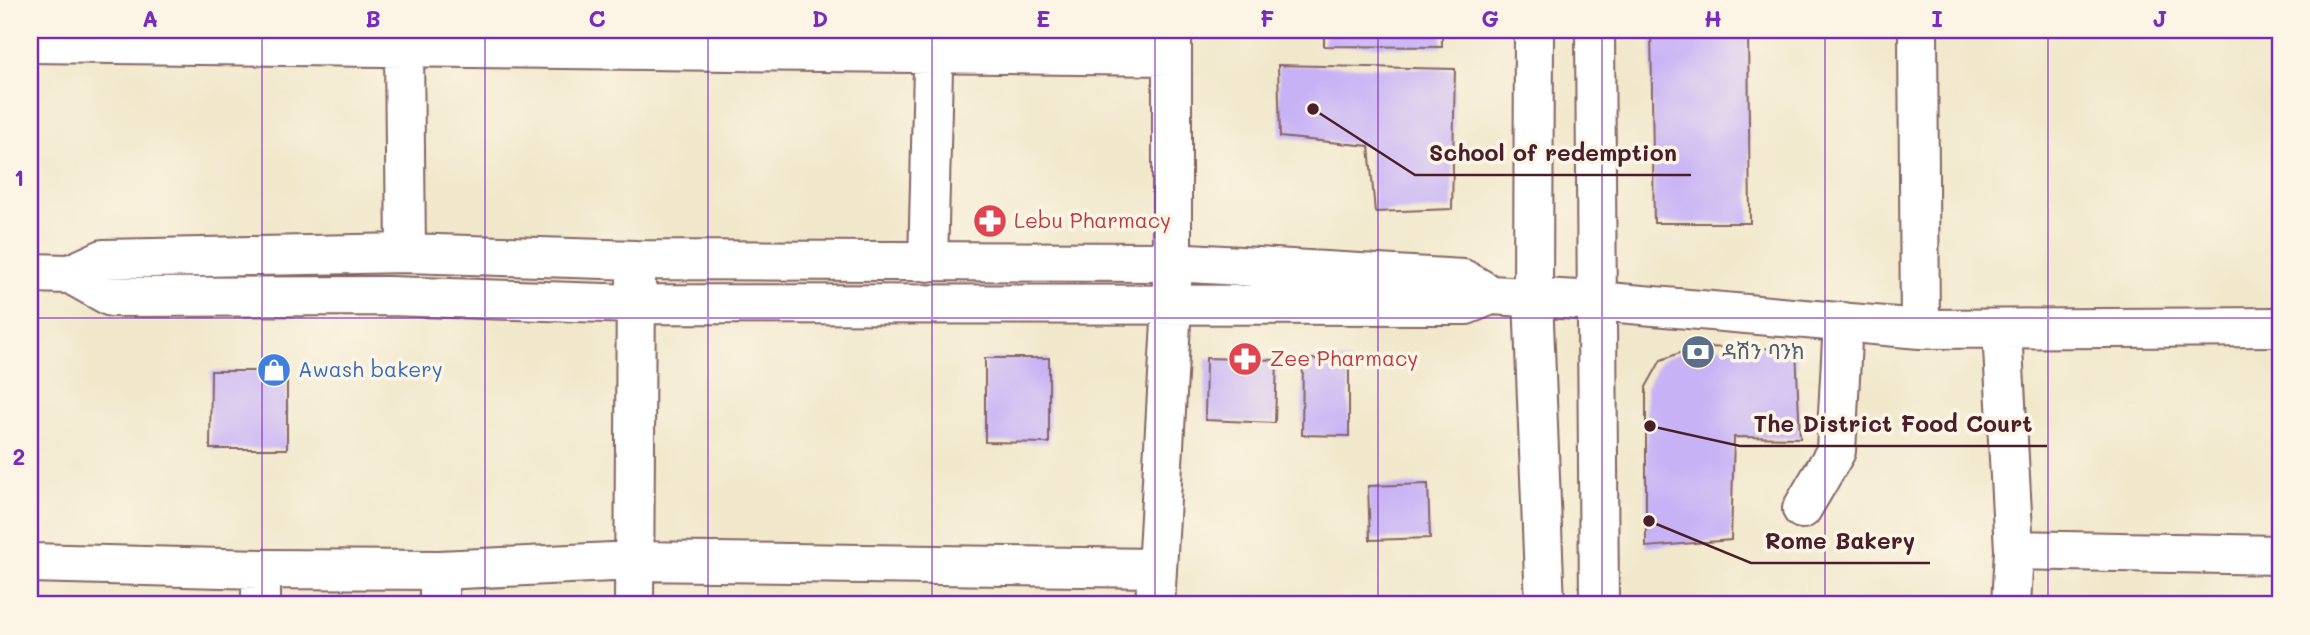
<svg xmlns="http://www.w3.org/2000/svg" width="2310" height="635" font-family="Mali,'Noto Sans Ethiopic',sans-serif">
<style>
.building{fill:#c7b2f5}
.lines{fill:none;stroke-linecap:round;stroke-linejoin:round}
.minor-casing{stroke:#846563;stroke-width:42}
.major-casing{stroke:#846563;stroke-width:42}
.minor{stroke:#fff;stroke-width:38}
.major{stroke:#fff;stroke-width:38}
.grid{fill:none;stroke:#7b2cbf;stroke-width:2;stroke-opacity:0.55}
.labels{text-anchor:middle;stroke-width:7;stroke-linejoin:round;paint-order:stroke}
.health-label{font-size:21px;fill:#be3a42;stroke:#fcf5e5;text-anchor:start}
.service-label{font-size:21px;fill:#4e5e75;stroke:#fcf5e5;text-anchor:start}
.shop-label{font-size:21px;fill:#366cbe;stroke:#fcf5e5;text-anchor:start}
.leader{fill:none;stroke:#4a1f2b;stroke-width:2.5}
.callout-dot{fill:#4a1f2b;stroke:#fcf5e5;stroke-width:2.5}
.callout-label{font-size:23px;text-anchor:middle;font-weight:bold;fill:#4a1f2b;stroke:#fcf5e5;stroke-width:7;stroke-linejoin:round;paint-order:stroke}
.neatline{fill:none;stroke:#7b2cbf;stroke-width:2.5}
.grid-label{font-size:23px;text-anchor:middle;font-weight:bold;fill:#7b2cbf}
</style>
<rect width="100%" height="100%" fill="#fcf5e5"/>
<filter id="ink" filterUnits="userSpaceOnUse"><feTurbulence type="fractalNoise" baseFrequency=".0143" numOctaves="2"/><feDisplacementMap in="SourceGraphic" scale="14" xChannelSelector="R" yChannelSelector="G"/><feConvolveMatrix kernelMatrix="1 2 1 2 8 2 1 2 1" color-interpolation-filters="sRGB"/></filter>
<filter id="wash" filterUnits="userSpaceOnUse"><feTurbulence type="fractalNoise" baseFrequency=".00686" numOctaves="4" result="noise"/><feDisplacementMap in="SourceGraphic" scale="28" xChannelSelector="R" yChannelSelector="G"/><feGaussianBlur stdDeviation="1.57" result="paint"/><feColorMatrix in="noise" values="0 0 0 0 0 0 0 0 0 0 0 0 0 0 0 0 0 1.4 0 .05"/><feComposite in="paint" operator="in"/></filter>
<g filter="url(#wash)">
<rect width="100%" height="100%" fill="#f1e8cc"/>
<g id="blocks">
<path class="building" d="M1324,30h118v17l-118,-1z
M1651,30h97l2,193h-96z
M1278,65l177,4 -3,140 -77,3 -6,-66 -89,-9z
M1695,347l101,2 4,89 -66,-1 -3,103 -85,7v-160l15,-27z
M985,358h64v85l-64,-1z
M1206,358l71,2 -2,63 -70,-3z
M1303,359l46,1v76l-47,-1z
M211,371h76v78h-77z
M1428,484l2,54 -60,2 -2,-54z"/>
</g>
</g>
<g filter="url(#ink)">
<use href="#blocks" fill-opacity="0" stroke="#846563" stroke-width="2"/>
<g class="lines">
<g class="minor-casing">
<path id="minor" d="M1918,30l2,299
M30,43l1142,13
M404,48l2,205
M928,262l6,-232
M30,273l40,1 33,-15 303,-6 230,7 536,2 291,17 28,16
M70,274l41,23 278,-1 246,8 831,1 25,-10 105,6 324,28 360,-2
M2002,330l12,220 -3,55
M1802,509l34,-58 7,-129
M2014,550l266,5
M30,563l231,6 178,1 195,-9 522,7
M261,605v-36
M439,605v-35
M634,605l2,-327
M1155,605l17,-300v-273"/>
</g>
<g class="major-casing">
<path id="major" d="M1534,30l-1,267 12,308
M1595,30l4,575"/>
</g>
<use href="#minor" class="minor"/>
<use href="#major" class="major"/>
</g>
</g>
<path class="grid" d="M262,30v575M485,30v575M708,30v575M932,30v575M1155,30v575M1378,30v575M1602,30v575M1825,30v575M2048,30v575M30,318h2250"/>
<defs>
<g id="pharmacy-disc" transform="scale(1.75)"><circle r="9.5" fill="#e0444e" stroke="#fcf5e5"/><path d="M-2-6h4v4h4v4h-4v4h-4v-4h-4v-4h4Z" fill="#fff"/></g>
<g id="bank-disc" transform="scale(1.75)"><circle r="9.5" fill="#5c6f8a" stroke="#fcf5e5"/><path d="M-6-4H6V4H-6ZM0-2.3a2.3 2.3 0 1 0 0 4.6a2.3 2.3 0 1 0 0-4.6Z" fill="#fff"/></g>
<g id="shop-disc" transform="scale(1.75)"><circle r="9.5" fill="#3f7fe0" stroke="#fcf5e5"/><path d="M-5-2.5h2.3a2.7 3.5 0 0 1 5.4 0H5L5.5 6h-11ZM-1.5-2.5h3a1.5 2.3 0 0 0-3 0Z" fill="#fff"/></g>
</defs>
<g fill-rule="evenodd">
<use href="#pharmacy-disc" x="990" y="221"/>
<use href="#bank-disc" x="1698" y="352"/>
<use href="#pharmacy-disc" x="1245" y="359"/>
<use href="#shop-disc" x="274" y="370"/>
</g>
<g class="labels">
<g class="health-label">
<text x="1014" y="228">Lebu Pharmacy</text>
<text x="1270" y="366">Zee Pharmacy</text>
</g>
<g class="service-label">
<text x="1722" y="359">ዳሽን ባንክ</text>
</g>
<g class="shop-label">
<text x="298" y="377">Awash bakery</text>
</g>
</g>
<path class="leader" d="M1313 109L1415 175H1691M1650 426L1740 446H2047M1649 521L1751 563H1930"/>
<g class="callout-dot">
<circle cx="1313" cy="109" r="7"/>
<circle cx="1650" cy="426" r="7"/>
<circle cx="1649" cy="521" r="7"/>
</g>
<g class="callout-label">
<text x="1553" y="161">School of redemption</text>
<text x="1893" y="432">The District Food Court</text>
<text x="1840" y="549">Rome Bakery</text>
</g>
<rect width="2310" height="635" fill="none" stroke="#fcf5e5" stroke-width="77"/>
<rect x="38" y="38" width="2234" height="558" class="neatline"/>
<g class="grid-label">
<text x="150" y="27">A</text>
<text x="373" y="27">B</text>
<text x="597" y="27">C</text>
<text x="820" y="27">D</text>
<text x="1043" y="27">E</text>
<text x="1267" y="27">F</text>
<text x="1490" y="27">G</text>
<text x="1713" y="27">H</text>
<text x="1937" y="27">I</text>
<text x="2160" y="27">J</text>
<text x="19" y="186">1</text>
<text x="19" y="465">2</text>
</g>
</svg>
